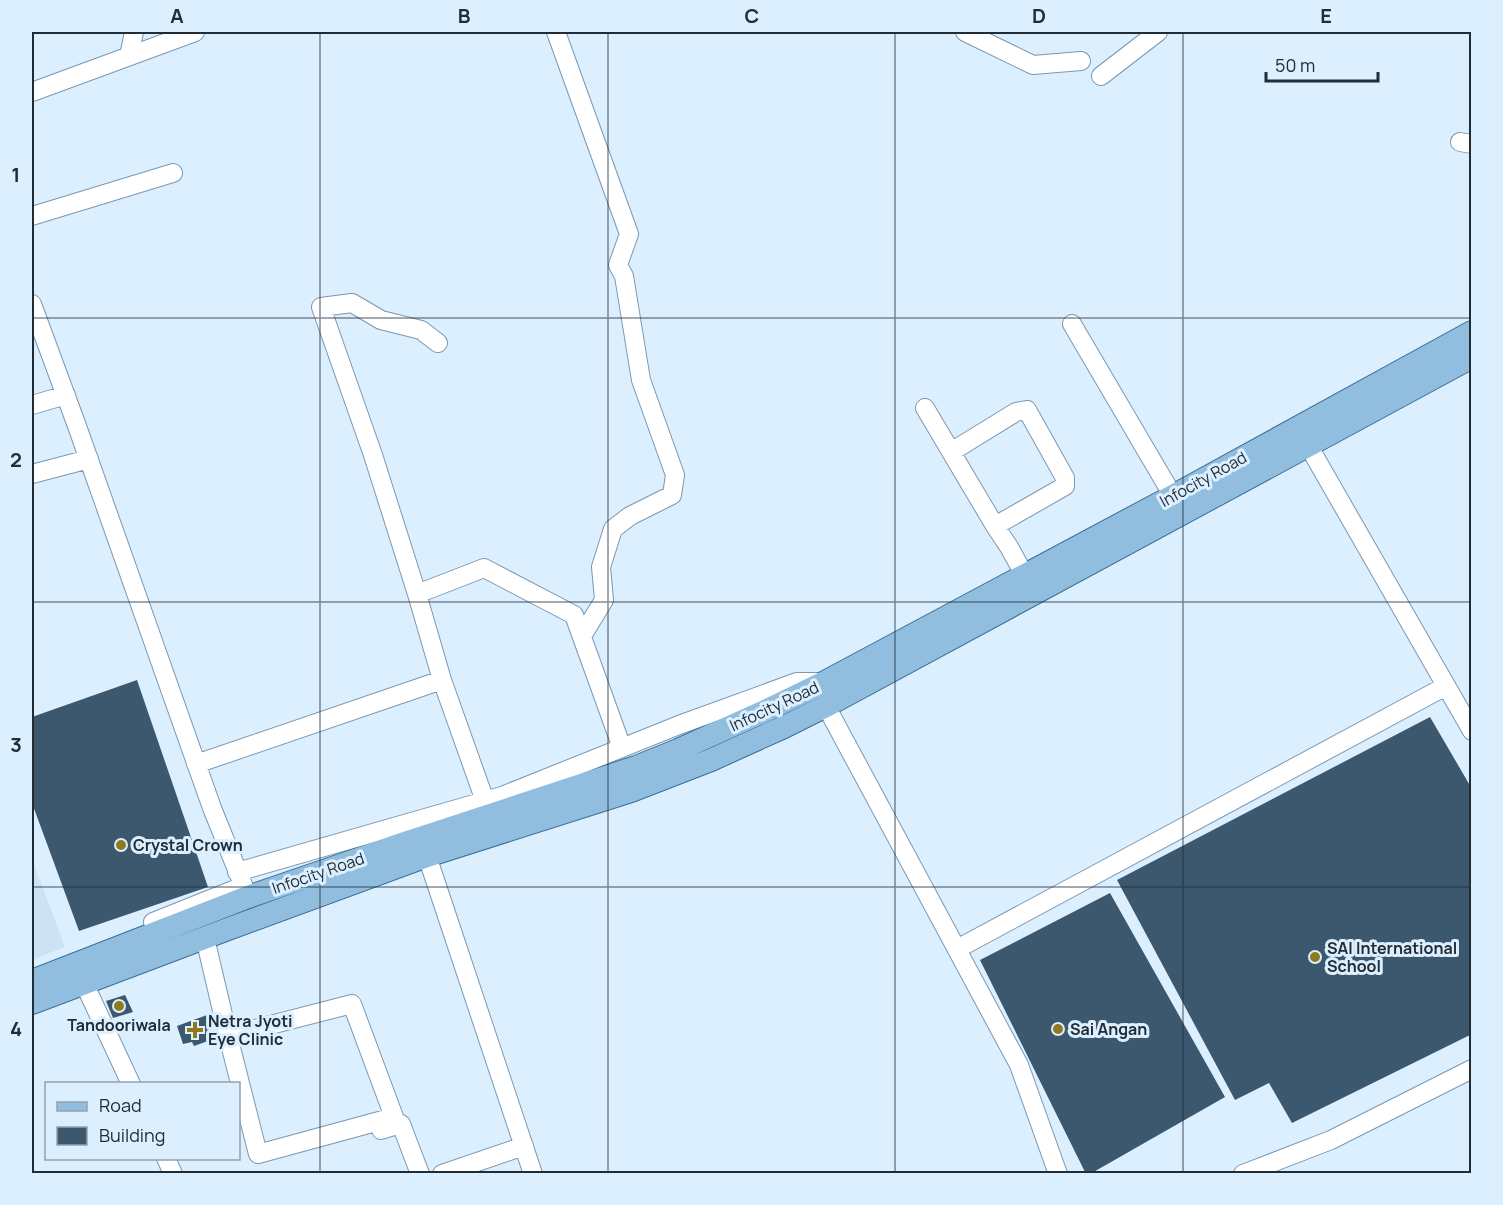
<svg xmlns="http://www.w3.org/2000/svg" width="1503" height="1205" font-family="Manrope,sans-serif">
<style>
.built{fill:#cce2f5}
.building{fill:#3c586e}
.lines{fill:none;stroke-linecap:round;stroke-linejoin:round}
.minor-casing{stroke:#7a98b1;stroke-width:20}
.major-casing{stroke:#396e96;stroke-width:24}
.minor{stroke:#fff;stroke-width:18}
.major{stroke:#91bedf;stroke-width:22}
.grid{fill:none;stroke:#202c36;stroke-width:1.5;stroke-opacity:0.55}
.poi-dot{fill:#90781e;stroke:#dcefff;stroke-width:2}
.labels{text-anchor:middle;stroke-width:6;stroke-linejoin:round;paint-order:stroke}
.street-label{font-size:16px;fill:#202c36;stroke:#dcefff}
.poi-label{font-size:16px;font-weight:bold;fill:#202c36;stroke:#dcefff;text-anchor:start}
.neatline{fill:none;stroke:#202c36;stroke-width:2}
.grid-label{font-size:20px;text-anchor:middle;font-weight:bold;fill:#202c36}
</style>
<rect width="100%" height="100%" fill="#dcefff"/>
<path class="built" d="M32,859l33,88 -33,13z"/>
<path class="building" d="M137,680l71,207 -129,44 -47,-128v-86z
M1430,717l42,72v245l-180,89 -23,-40 -34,17 -118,-220z
M1110,893l115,204 -135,77h-4l-106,-214z
M125,995l8,17 -20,6 -7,-17z
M207,1015l6,18 -7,3 2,5 -14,5 -2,-4 -9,2 -6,-18z"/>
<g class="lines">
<g class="minor-casing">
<path id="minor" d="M556,32l73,202 -11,31 6,11 17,104 34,95 -3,20 -42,21 -17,13 -12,38 3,33 -22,36
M965,32l68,33 48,-4
M129,56l5,-24
M1101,76l57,-44
M32,92l163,-60
M1460,142l12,2
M32,216l141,-43
M32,304l45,122 135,382 36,89
M1072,324l101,172
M438,343l-17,-13 -40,-10 -29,-17 -31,4 52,148 44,139 25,86 43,121
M32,405l34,-10
M925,408l70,118 14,21 16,29
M1308,445l164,286
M951,452l65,-40 11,-2 38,68v8l-70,40
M32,474l57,-15
M417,594l67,-26 90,47 48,133
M826,706l193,359 39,109
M196,764l246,-84
M427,856l106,318
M237,872l265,-76 177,-71 118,-43h27
M153,922l90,-36
M205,938l23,98 30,118 136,-37 -42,-113 -124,32
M957,949l489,-263
M84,983l47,101
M381,1130l20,-6 19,50
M166,1158l7,16
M442,1174l82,-28
M1243,1174l88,-34 141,-71"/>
</g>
<g class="major-casing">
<path id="major" d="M32,981l216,-84 154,-53 234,-77 42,-17 87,-39 60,-29 348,-186 299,-164
M32,1003l196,-74 199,-73 204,-65 80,-31 73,-33 42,-21 646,-349"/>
</g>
<use href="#minor" class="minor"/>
<use href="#major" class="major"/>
</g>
<path class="grid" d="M320,32v1142M608,32v1142M895,32v1142M1183,32v1142M32,318h1440M32,602h1440M32,887h1440"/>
<g class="poi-dot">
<circle cx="121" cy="845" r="6"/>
<circle cx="1315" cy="957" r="6"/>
<circle cx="119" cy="1006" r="6"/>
<circle cx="1058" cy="1029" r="6"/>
<path d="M192 1021h6v6h6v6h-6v6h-6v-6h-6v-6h6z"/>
</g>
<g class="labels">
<g class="street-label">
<text transform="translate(1203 479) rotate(-29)" y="6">Infocity Road</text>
<text transform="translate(774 706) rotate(-25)" y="6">Infocity Road</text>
<text transform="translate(318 873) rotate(-19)" y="6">Infocity Road</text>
</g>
<g class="poi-label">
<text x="133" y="851">Crystal Crown</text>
<text x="1327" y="954">SAI International<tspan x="1327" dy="18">School</tspan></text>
<text x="208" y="1027">Netra Jyoti<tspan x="208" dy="18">Eye Clinic</tspan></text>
<text x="119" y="1031" text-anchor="middle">Tandooriwala</text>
<text x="1070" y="1035">Sai Angan</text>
</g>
</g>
<rect width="1503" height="1205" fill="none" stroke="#dcefff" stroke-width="66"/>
<rect x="45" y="1082" width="195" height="78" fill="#dcefff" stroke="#91a1af" stroke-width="1.5"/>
<rect x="57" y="1102" width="30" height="9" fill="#91bedf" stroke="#91a1af" stroke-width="1.5"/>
<text x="99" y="1112" font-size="18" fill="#202c36">Road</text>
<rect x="57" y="1127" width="30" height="18" fill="#3c586e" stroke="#91a1af" stroke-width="1.5"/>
<text x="99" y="1142" font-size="18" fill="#202c36">Building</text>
<path d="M1266 72v9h112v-9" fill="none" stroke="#202c36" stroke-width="3"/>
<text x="1275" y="72" font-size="18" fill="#202c36" stroke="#dcefff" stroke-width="4.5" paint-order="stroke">50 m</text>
<rect x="33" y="33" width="1437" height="1139" class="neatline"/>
<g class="grid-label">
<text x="177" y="23">A</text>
<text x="464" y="23">B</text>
<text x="752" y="23">C</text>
<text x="1039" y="23">D</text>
<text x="1326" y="23">E</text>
<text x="16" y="182">1</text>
<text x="16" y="467">2</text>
<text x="16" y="752">3</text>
<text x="16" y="1036">4</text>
</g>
</svg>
